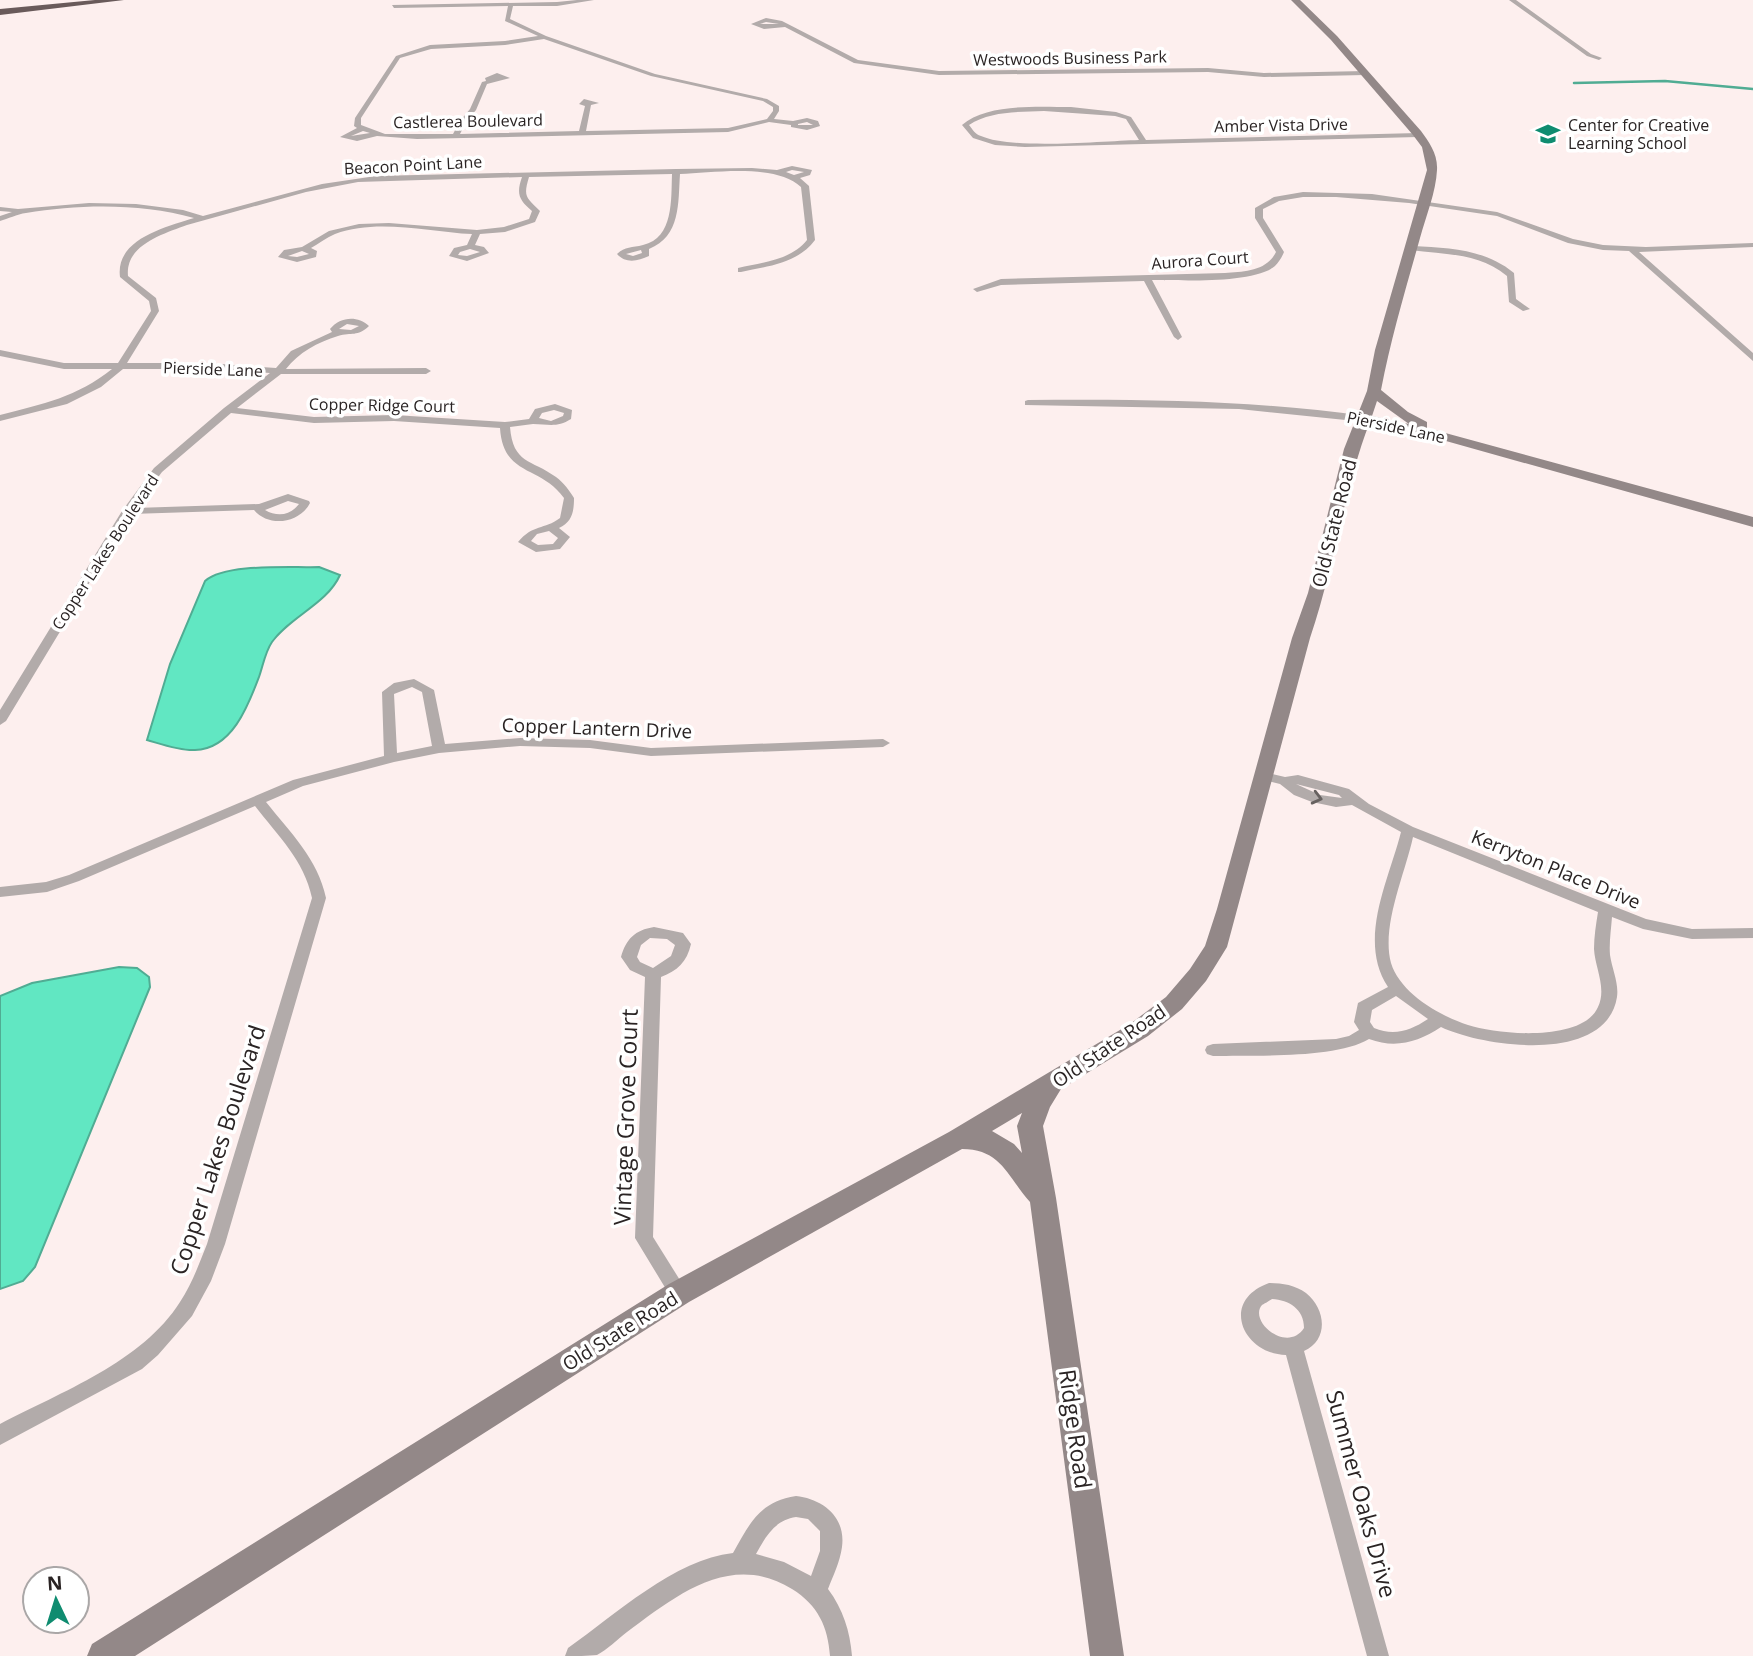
<svg xmlns="http://www.w3.org/2000/svg" width="1753" height="1656" font-family="'Open Sans',sans-serif">
<style>
.water{fill:#61e7c2;stroke:#50ac93;stroke-width:2}
.lines{fill:none;stroke-linecap:round;stroke-linejoin:round}
.stream{stroke:#50ac93;stroke-width:2.5}
.street{fill:#b2abaa;fill-rule:evenodd}
.secondary{fill:#938888;fill-rule:evenodd}
.highway{fill:#695a5a;fill-rule:evenodd}
.oneway{stroke:#676160}
.labels{text-anchor:middle;stroke-width:7;stroke-linejoin:round;paint-order:stroke}
.far-street-label{font-size:16px;fill:#2a2424;stroke:#fff}
.far-poi-label{font-size:16px;fill:#2a2424;stroke:#fff;text-anchor:start}
.street-label{font-size:19px;fill:#2a2424;stroke:#fff}
.near-street-label{font-size:23px;fill:#2a2424;stroke:#fff}
</style>
<rect width="100%" height="100%" fill="#fdefee"/>
<path class="water" d="M319,567l21,8c-13,29 -49,41 -68,67 -7,10 -9,24 -13,35 -11,29 -27,72 -64,73 -15,1 -34,-6 -48,-10l23,-76 35,-83c21,-18 85,-13 114,-14z
M119,967l18,1 12,9 1,10 -115,280 -12,14 -23,8v-293l32,-13z"/>
<g class="lines">
<path class="stream" d="M1574,83l91,-2 88,8"/>
<path class="street" d="M577,0h17l-37,6h-44l-3,13 36,17 109,38 112,25 12,7v5l-5,8 19,2 14,-3 11,3 2,5 -13,4 -16,-3v-2l-22,-3 -41,10 -311,7 -40,-3 -20,5 -17,-4 17,-9 -3,-2 1,-8 41,-62 34,-11 75,-4 33,-5 -33,-15 3,-15 -114,2 -2,-3 165,-3zM544,39l107,37 112,25 10,6v4l-6,8 -39,9 -142,3 5,-26 8,-2 -15,-4 -5,5 6,2 -6,25 -119,3 6,-12 10,-12 11,-26 23,-6 -13,-5 -12,5 1,3 -4,1 -12,27 -10,12 -7,13h-68l-24,-9v-7l39,-60 31,-9 74,-4zM807,122l6,3h-15v-1zM363,131l7,2 -19,3z
M1509,0h7l75,54 11,4 -3,2 -12,-4z
M766,18l16,3 76,39 81,11 269,-3 56,5 101,-2 3,2 -3,2 -101,2 -56,-5 -269,3 -85,-12 -69,-36 -21,2 -13,-5zM766,22l13,2h-19z
M1071,107l45,5 15,5 15,23 272,-7 3,2 -3,2 -393,10 -30,-2 -22,-7 -11,-13c25,-22 77,-18 109,-18zM1044,111l71,5 11,3 13,21c-37,1 -127,10 -158,-4 -6,-2 -8,-6 -12,-11 21,-14 50,-13 75,-14z
M792,166l20,4 -2,5 -10,3 9,8 6,54c-18,24 -47,26 -74,32h-3v-4c24,-6 52,-7 69,-28l-6,-53c-26,-24 -88,-14 -121,-13 -2,29 1,62 -31,75v7c-11,5 -23,8 -32,-2 8,-8 15,-6 26,-9 31,-7 28,-46 29,-71l-143,3c-6,20 -3,20 11,34l-5,11 -30,10 -25,2 -5,11 9,2 5,6 -22,8 -18,-5 5,-8 13,-3 5,-11c-43,-2 -95,-16 -137,0 -9,4 -17,10 -24,14l6,3 -1,6 -19,5 -19,-5 6,-7 18,-3 27,-16 30,-7 30,-1 88,7 27,-3 25,-8 3,-8c-13,-11 -16,-17 -10,-34l-164,5 -52,10 -119,33c-24,9 -62,20 -59,51l28,22 3,13 -32,52h80l69,5 15,-17 41,-19 -2,-3c10,-12 27,-14 39,-3 -12,11 -17,6 -31,10 -20,6 -40,17 -52,33l140,-1 5,3 -5,3h-145l-44,34 77,9 80,-2 111,7 24,-3 6,-10 20,-5 17,6 -1,9c-14,9 -23,5 -38,5 -8,1 -15,2 -23,3 3,37 21,32 46,50 8,6 13,13 18,21 0,14 -2,24 -15,30l11,9 -10,12 -24,3 -18,-10c15,-18 26,-12 42,-24l4,-20c-23,-33 -61,-21 -64,-70l-106,-7 -80,2 -83,-10 -69,59 -27,36 124,-4 29,-10 21,7 1,2c-10,20 -41,25 -56,7l-123,4 -125,207 -6,4v-15l122,-199 32,-43 70,-60 46,-35 -63,-4h-84l-22,18 -34,17 -67,17v-6c43,-11 77,-18 112,-46h-48l-64,-13v-6l64,13h54l33,-52 -2,-10 -29,-24c-5,-38 46,-50 74,-59 -53,-15 -114,-14 -168,-5 -9,1 -18,6 -26,8v-5l12,-4 -12,-1v-4l18,2 71,-6 47,1 47,6 20,6 119,-32 54,-8 300,-7 76,-1 25,2zM792,170l12,2 -10,3 -8,-3zM470,249l10,3 -13,4 -9,-1 2,-3zM641,250l1,3 -9,3 -7,-2zM302,251l7,3 -12,3 -9,-1zM347,324l12,2 -8,4 -12,-1zM554,410l10,3 -1,3 -12,5 -12,-3 3,-5zM288,501l11,3c-9,12 -22,13 -34,6zM549,531l9,7 -5,6 -15,1 -7,-4 6,-7z
M1303,192l69,2 125,18 76,27 30,6 43,2 107,-4v4l-114,5 114,101v8l-124,-110 -26,-1 -35,-7 -71,-27 -88,-13 -73,-6h-33l-24,4 -16,8v9l21,34c-2,5 -5,10 -9,14 -22,18 -94,14 -123,14l30,57 -4,3 -4,-3 -30,-56 -143,4 -24,7 -4,-3 28,-10 224,-6c19,-1 42,-2 51,-21l-21,-34v-10l19,-11z
M1413,246c36,2 72,3 101,27l2,26 14,10 -7,2 -14,-9 -2,-26c-29,-24 -62,-21 -97,-26v-4z
M1028,400c113,-1 225,0 337,16l5,3 -5,3 -126,-13 -214,-4v-4z
M414,679l20,11 11,54 75,-6 70,2 61,8 232,-9 7,4 -7,4 -232,9 -61,-8 -70,-2 -81,7 -45,9 -91,24 -37,16c24,30 52,57 60,96l-101,346 -14,37 -19,35 -34,39 -16,14 -142,76v-21c61,-32 142,-62 180,-122 12,-18 19,-38 27,-58l105,-346c-8,-38 -34,-62 -57,-92l-176,75 -32,11 -47,5v-10l46,-5 23,-7 224,-95 91,-24 -2,-64 12,-9zM412,687l10,5 10,54 -35,7 -3,-59z
M1264,772l21,5 13,-2 51,14 20,15 44,23 233,92 46,10 61,-1v10l-61,1 -49,-10 -31,-12c-1,13 -3,26 -2,38 2,14 9,28 7,42 -11,68 -134,50 -176,30 -23,15 -45,22 -72,12 -33,20 -115,16 -156,17l-6,-2 -2,-4 2,-4 6,-2 123,-5 13,-3 10,-6 -5,-8 4,-19 30,-16c-31,-47 1,-107 13,-155l-49,-27 -16,2 -24,-5 -18,-7 -14,-11 -21,-5 -2,-3 2,-3zM1296,784l43,11 3,3 -22,-3zM1413,837l185,75c-2,12 -4,25 -4,37 1,19 13,39 4,58 -15,35 -100,28 -130,18 -28,-9 -68,-32 -77,-62 -10,-37 14,-89 22,-126zM1396,996l32,23c-18,12 -34,17 -54,9l-4,-6 2,-12z
M654,927l29,6 8,11c-4,18 -14,27 -30,33l-8,260 35,56 -2,6 -7,2 -7,-2 -37,-61 10,-261 -15,-7 -9,-13c5,-18 14,-27 33,-30zM650,938l17,1 8,6 -4,11 -18,12 -13,-6 -3,-5 4,-12z
M1269,1283c13,0 26,2 37,10 20,16 23,47 -2,58l85,305h-22l-81,-301c-43,-1 -67,-54 -17,-72zM1272,1299c17,1 32,10 32,29 -17,26 -56,-7 -42,-23 0,0 9,-5 10,-6z
M796,1496c27,3 50,21 46,51 -2,15 -9,29 -14,42 15,20 22,42 24,67h-22c-2,-29 -12,-51 -38,-67 -62,-38 -116,7 -165,43 -9,7 -20,18 -30,23 -8,1 -23,1 -32,1l3,-8c47,-33 107,-89 165,-95 17,-30 26,-51 63,-57zM796,1517l12,2 12,12v20l-9,25 -27,-14 -28,-8c10,-18 19,-34 40,-37z"/>
<path class="secondary" d="M1291,0h9l37,36 84,95c8,11 17,23 16,39 -1,22 -11,46 -17,68 -14,50 -29,100 -39,152l27,22 19,10v6l326,89v10l-307,-86 -77,-17c-26,69 -35,144 -59,214l-83,309 -21,34 -24,28 -34,27 -87,53 -11,18 -7,19 13,72 68,458h-34l-60,-454c-23,-26 -29,-53 -68,-53l-273,153 -554,354h-48l5,-12 577,-360 280,-152 181,-108 36,-27 24,-28 15,-23 12,-37 75,-271 16,-45 36,-144 23,-58 8,-41 52,-180 -5,-23 -9,-12 -82,-95zM1377,401l32,23 -37,-8zM1022,1113l-5,13 5,27 -8,-9 -22,-13z"/>
<path class="highway" d="M95,0h29l-124,15v-6z"/>
</g>
<defs><path id="oneway-chevron" d="M-2-3.5L2.5 0L-2 3.5" fill="none" stroke-width="1.6" stroke-linecap="round" stroke-linejoin="round" transform="scale(1.75)"/></defs>
<use class="oneway" href="#oneway-chevron" transform="translate(1317 798) rotate(14)"/>
<defs>
<g id="school-bare" transform="scale(1.89)"><path d="M0-5L7-2L0 1L-7-2ZM-4 1L0 2.5L4 1V4Q0 6-4 4Z" fill="#0f8c70" stroke="#fff" stroke-width="2.5" paint-order="stroke"/></g>
</defs>
<g fill-rule="evenodd">
<use href="#school-bare" x="1548" y="134"/>
</g>
<g class="labels">
<g class="far-street-label">
<text transform="translate(1070 58) rotate(-1)" y="6">Westwoods Business Park</text>
<text transform="translate(468 121) rotate(-1)" y="6">Castlerea Boulevard</text>
<text transform="translate(1281 125) rotate(-1)" y="6">Amber Vista Drive</text>
<text transform="translate(413 165) rotate(-3)" y="6">Beacon Point Lane</text>
<text transform="translate(1200 260) rotate(-4)" y="6">Aurora Court</text>
<text transform="translate(213 369) rotate(2)" y="6">Pierside Lane</text>
<text transform="translate(382 405) rotate(1)" y="6">Copper Ridge Court</text>
<text transform="translate(1396 427) rotate(12)" y="6">Pierside Lane</text>
<text transform="translate(105 552) rotate(-57)" y="6">Copper Lakes Boulevard</text>
</g>
<g class="far-poi-label">
<text x="1568" y="131">Center for Creative<tspan x="1568" dy="18">Learning School</tspan></text>
</g>
<g class="street-label">
<text transform="translate(1334 523) rotate(-76)" y="7">Old State Road</text>
<text transform="translate(597 728) rotate(2)" y="7">Copper Lantern Drive</text>
<text transform="translate(1556 869) rotate(22)" y="7">Kerryton Place Drive</text>
<text transform="translate(1109 1046) rotate(-34)" y="7">Old State Road</text>
<text transform="translate(620 1331) rotate(-32)" y="7">Old State Road</text>
</g>
<g class="near-street-label">
<text transform="translate(626 1117) rotate(-88)" y="8">Vintage Grove Court</text>
<text transform="translate(218 1150) rotate(-72)" y="8">Copper Lakes Boulevard</text>
<text transform="translate(1075 1429) rotate(82)" y="8">Ridge Road</text>
<text transform="translate(1361 1494) rotate(75)" y="8">Summer Oaks Drive</text>
</g>
</g>
<g transform="translate(56 1600) rotate(356)"><circle r="33" fill="#ffffff" stroke="#aaa7a7" stroke-width="2"/>
<path d="M0-5L12 26L0 18L-12 26Z" fill="#0f8c70"/>
<text y="-10" font-size="19" font-weight="bold" text-anchor="middle" fill="#2a2424">N</text>
</g>
</svg>
